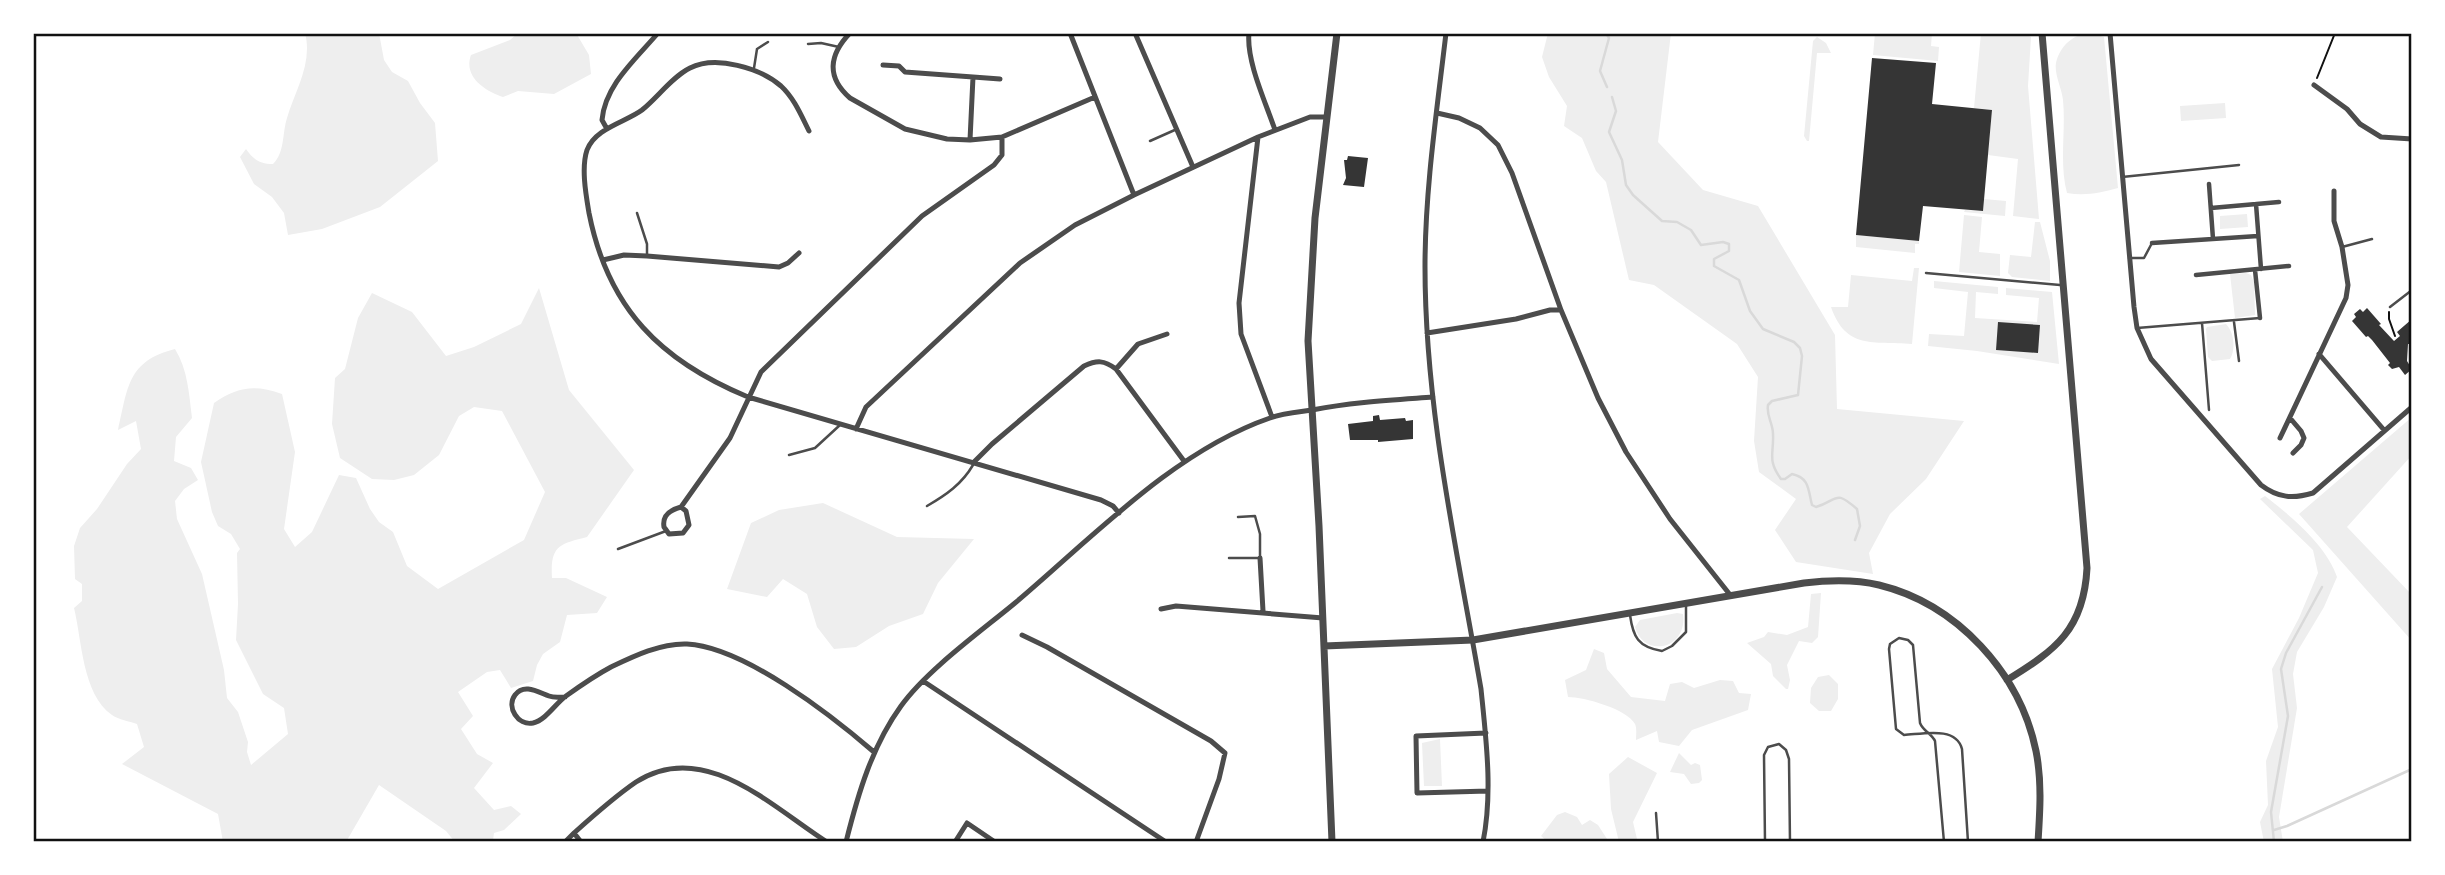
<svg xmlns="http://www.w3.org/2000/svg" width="2445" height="875" font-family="'Titillium Web',sans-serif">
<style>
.green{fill:#eee}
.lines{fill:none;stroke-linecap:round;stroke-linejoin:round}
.stream{stroke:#d9d9d9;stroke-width:2.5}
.building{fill:#353535}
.path{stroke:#111;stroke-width:2}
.service{stroke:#4c4c4c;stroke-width:2.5}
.pedestrian{stroke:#4c4c4c;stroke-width:4.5}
.minor{stroke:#4c4c4c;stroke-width:5}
.tertiary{stroke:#4c4c4c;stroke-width:7}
.neatline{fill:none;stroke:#111;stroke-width:2.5}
</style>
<rect width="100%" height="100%" fill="#fff"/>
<path class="green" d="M305,33h74l5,27 8,12 16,9 12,22 15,20 3,38 -58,46 -58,22 -34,6 -4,-22 -12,-16 -18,-13 -14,-27 6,-8c7,10 13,15 27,15 12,-12 9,-30 14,-46 8,-27 26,-55 18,-85z
M518,33h58l13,22 2,19 -37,20 -36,-3 -15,6c-18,-6 -40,-20 -32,-42l39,-15z
M1548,33h123l-13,109 45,48 55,16 77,129 2,74 127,12 -38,58 -36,35 -21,39 4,21 -77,-12 -21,-32 21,-31 -37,-27 -5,-31 4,-64 -21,-33 -83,-59 -25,-5 -23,-98 -10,-11 -14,-33 -18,-12 3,-20 -18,-29 -7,-20z
M1875,33h57l-1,13 8,1 -1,14 -65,-6z
M1981,33h42l8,4 -3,49 11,133 -26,-3 5,-57 -30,-4 4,-45 -18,-2z
M2090,33l14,4 14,151c-18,5 -33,8 -51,5 -8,-30 -1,-62 -4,-93 -1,-11 -9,-26 -7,-37 4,-17 17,-29 34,-30z
M1817,37l9,6 5,10h-14l-8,88h-2l-3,-5 9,-95z
M2225,103l1,15 -45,3 -1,-15z
M1984,199l22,2 -1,15 -41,-4 1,-2 18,1z
M2247,214l1,13 -28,2v-13z
M1964,215l18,2 -3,35 21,2v22l-41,-4z
M2035,222h5l10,39v20l-38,-4 -4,-4 2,-18 21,2z
M1856,235l63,6v3h-4v9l-59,-6z
M1914,268h5l-7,76c-39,-3 -66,6 -81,-37h17l3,-32 61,6z
M2246,273l5,2 3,7 1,33 -20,3 -5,-44z
M1934,281l64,6v7l-22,-2 -1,26 62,4 2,-24 -33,-3v-7l46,4 7,72 -82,-13 -49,-5 1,-12 35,2 4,-44 -34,-4z
M539,288l30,102 65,80 -47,67c-28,7 -37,9 -35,41h14l41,19 -10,16 -30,2 -7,27 -17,12 -6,11 -4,16 -22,7 -11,-18 -13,2 -29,20 15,24 -12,13 16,25 16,9 -19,25 20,22 17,-4 10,8 -17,16 -10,3 -1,7 1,2h-39l-9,-11 -67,-46 -33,57h-123l-5,-28 -96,-50 22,-17 -7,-23c-8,-3 -18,-4 -25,-9 -30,-21 -30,-75 -38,-107l8,-7v-17l-7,-5 -1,-33 6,-18 17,-19 30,-45 14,-15 -5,-28 -18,9c10,-42 9,-69 57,-81 13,21 14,45 17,69l-16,19 -2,24 17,7 7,12 -14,9 -9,12 2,18 25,55 22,96 3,28 11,14 10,30 -1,10 4,13 37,-31 -4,-26 -21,-14 -27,-54 2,-36 -1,-51 3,-4 -9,-15 -13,-8 -6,-14 -11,-50 13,-59c23,-16 41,-19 68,-9l13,58 -11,77 11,18 17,-15 27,-57 17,3 14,31 9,13 14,10 14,34 31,23 86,-49 21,-48 -43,-81 -28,-4 -15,9 -20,39 -25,20 -20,5 -22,-1 -32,-21 -8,-34 3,-46 10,-9 13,-51 14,-25 40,19 34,44 28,-9 47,-23z
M2226,324c8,8 10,25 4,35l-18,2 -4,-4 -2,-28 1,-2z
M2412,417v38l-65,72 65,68v46l-113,-127z
M2265,496c26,20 62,50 72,81l-13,30 -27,45 -4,22 4,34 -18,109 4,25h-19l-4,-20 8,-17 -2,-44 12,-34 -6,-58 27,-51 19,-45 -5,-23 -53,-51z
M823,503l74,34 77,2 -36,44 -15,31 -34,12 -33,21 -22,2 -17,-22 -10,-33 -24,-15 -16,18 -40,-8 24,-66 28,-13z
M1821,593l-3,44 -6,6 -13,-2 -12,24 3,15 -2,9h-2l-13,-13 -2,-12 -24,-21 17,-6 4,-5 19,3 21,-8 3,-33z
M1677,613l6,1c5,35 -39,45 -48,13l5,-7z
M1594,649l10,4 3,16 24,28 34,4 5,-17 12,-2 12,6 26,-8 13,1 6,12 12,1 -3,16 -56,20 -13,16 -20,-4 -2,-11 -21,9c0,-5 1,-12 -1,-16 -8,-15 -51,-27 -67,-27l-3,-17 21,-10z
M1829,675l9,9v15l-7,12h-12l-9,-8 1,-15 7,-11z
M1440,739l2,47h-18l-2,-43z
M1679,753l12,12 4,-2 5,2 2,15 -3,3 -8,1 -7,-10 -14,-2z
M1628,757l29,16 -24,49 4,17 -2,3h-16l-8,-33 -2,-35z
M1565,812l12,5 5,8 8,-5 8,5 11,17h-61l-7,-6 16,-21z"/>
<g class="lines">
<path class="stream" d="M1606,33l3,5 -9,33 7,16
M1612,97l4,14 -7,21 13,28 4,25 7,10 29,26 15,1 14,8 10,15 22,-3 6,2v7l-15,8v7l25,14 11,31 13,18 31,13 6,6 2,8 -4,39 -26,6 -4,4c-2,11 5,18 5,29 1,20 -6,26 8,45h4l7,-5c18,4 16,16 20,31l4,2c23,-7 18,-18 41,2l3,17 -5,14
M2274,830l13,-4 125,-57
M2274,842l-3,-30 17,-96 -7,-47 5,-16 36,-66"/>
</g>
<path class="building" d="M1872,58l64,5 -4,41 60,6 -9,101 -60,-5 -4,35 -63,-6z
M1348,156l20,2 -4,29 -21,-2 3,-7 -2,-18h3z
M2367,308l14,16 -2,1 15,16 6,-5 -3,-4 15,-13v25h-4l-1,17 5,8 -7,6 -6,-8 -7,2 -4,-4 2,-2 -18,-23 -4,-4 -2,1 -14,-16 4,-4 -2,-3 6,-5 3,3z
M1998,322l42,3 -2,28 -42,-3z
M1379,415l1,5 25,-2 1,3 7,-1v19l-35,3v-2h-28l-2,-16 25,-3v-5z"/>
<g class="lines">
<path class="path" d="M2317,78l18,-45
M2389,312v7l6,17"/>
<path class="service" d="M808,44l13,-1 18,4
M754,68l3,-19 11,-7
M1150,141l27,-12
M2122,177l117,-12
M637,213l10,31v12
M2342,247l30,-8
M2129,258h15l8,-15
M1926,273l134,12
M2390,307l22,-17
M2234,322l5,39
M2202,323l7,87
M2137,328l123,-10
M789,455l26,-7 25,-23
M927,506c19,-11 35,-22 46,-41
M618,549l48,-18
M1229,558h31v-24l-5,-18 -17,1
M1630,615c3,22 8,32 32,36l10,-5 14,-14v-26
M1656,813l2,29
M1765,842l-1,-87 4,-8 11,-3 7,6 3,9 1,83
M1944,842l-9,-101c-3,-7 -12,-10 -15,-18l-7,-78 -5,-5 -9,-2 -9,6 -1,5 7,80 8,6c19,-1 52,-9 58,14l6,93"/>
<path class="pedestrian" d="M2209,184l4,55
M2256,204l5,65
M2211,208l68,-6
M2152,243l106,-7
M2255,270l5,48
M2196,275l93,-9"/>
<path class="minor" d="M850,33c-21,22 -24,44 0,65l55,31 42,10 23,1 32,-3 93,-40
M1070,33l64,162
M1135,33l58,134
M1249,33c-3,28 17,70 26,97
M1344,33h5
M1446,33c-9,77 -21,156 -21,234 0,143 32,282 56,422 5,50 12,103 2,153
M2110,33l24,274 3,21 14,31 110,126c17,13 32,14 52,8l99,-86
M883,65l16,1 6,6 68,5 -3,63
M973,77l27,2
M2314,85l33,24 13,15 21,13 31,2
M1437,113l22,5 21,10 18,17 14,28 49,137 37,88 28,54 44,67 61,77
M607,129l-5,-9c3,-35 34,-61 56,-87
M809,131c-8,-16 -15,-33 -28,-45 -21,-18 -65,-31 -91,-18 -18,9 -32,29 -48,42 -16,12 -47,18 -55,40 -6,18 -1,45 2,63 19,96 72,148 159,184l353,103 12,6 6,7
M1258,137l-19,166 2,31 31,83
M603,260l21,-5 23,1 132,11 9,-4 11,-10
M1427,333l89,-14 34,-9h11
M2319,354l65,76
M1116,369l22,-25 29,-10
M2290,418l11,13 3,7 -3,7 -8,8
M856,429l10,-22 154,-144 55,-38 59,-30 124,-58 52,-20h17
M2280,438l66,-140 2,-13 -6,-38 -8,-26v-30
M974,462l18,-18 92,-78c13,-6 20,-6 32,3l68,92
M681,507l5,4 3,14 -6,8 -14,1 -5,-7c-2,-12 6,-17 17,-20l49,-69 31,-66 161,-156 72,-51 8,-10v-18
M1260,558l3,53
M1161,609l15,-3 147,12
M1022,635l25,12 164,94 14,12 -6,26 -23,63
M923,681l243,161
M565,697c-6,0 -11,1 -16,-1 -11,-4 -25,-13 -34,-1 -9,12 3,31 18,28 13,-3 23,-20 33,-27 14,-10 30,-21 45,-29 23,-11 50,-24 76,-23 57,3 144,71 187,108
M1486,733l-70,3 1,57 71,-2
M565,842l9,-9
M581,842l-7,-9c20,-18 40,-36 62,-51 68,-44 136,25 191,60
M846,842c12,-48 26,-96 55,-136 26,-36 79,-74 114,-103 77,-65 159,-152 255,-185 13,-5 28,-6 42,-8 40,-8 80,-10 121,-13
M955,842l12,-19 28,19"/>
<path class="tertiary" d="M1324,646l149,-6 331,-57c25,-3 50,-4 75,2 78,19 141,88 157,166 6,30 4,60 2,91
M2007,680c49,-30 77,-51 80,-112l-45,-535
M1332,842l-13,-316 -11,-185 7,-123 22,-185"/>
</g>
<rect width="2445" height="875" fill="none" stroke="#ffffff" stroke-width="70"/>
<rect x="35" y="35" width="2375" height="805" class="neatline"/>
</svg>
